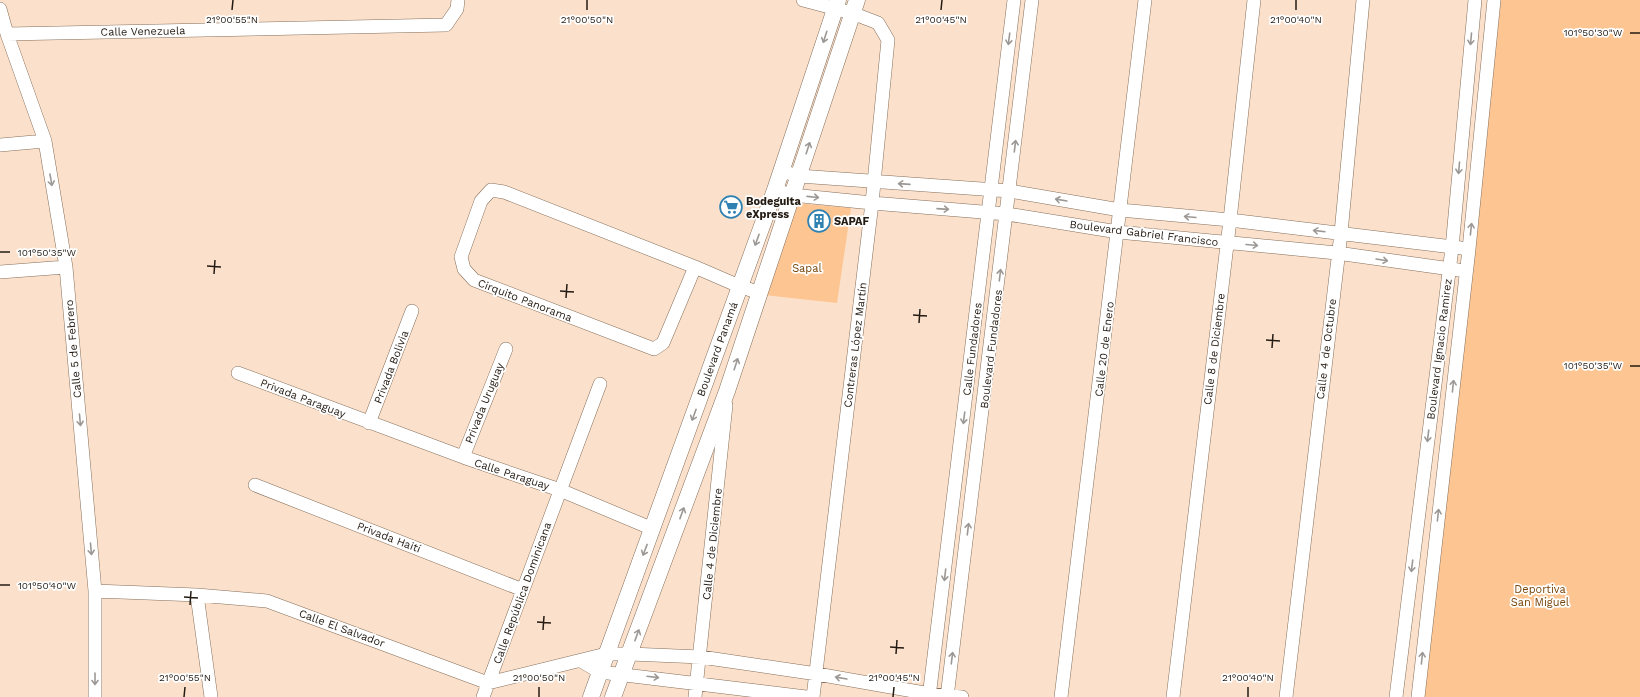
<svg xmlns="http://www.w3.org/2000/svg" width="1640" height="697" font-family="'Work Sans',sans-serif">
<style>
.green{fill:#fdc591}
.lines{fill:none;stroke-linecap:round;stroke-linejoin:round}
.minor-casing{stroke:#866f5b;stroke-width:14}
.tertiary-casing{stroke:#866f5b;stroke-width:17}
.minor{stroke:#fff;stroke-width:13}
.tertiary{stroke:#fff;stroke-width:16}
.oneway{stroke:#9c9895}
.ticks{fill:none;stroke:#241b13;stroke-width:1.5}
.labels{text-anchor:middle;stroke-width:3.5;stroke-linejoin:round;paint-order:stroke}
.street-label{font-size:11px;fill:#241b13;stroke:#fff}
.poi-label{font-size:11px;font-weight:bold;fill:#241b13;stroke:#fff;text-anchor:start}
.park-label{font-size:11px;fill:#78460a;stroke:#fff}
.ticks-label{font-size:10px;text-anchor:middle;fill:#241b13;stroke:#fff;stroke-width:3.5;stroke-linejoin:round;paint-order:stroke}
</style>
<rect width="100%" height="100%" fill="#fbe1cb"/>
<path class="green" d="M1501,0h139v697h-220z
M795,203l56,5 -14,95 -73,-8z"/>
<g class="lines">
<g class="minor-casing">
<path id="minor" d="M803,0l49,13 26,10 10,17 -16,163 -59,494
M0,9l7,25 38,107 21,126 29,324v106
M7,34l439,-9 11,-16 1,-9
M0,145l45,-4
M781,171l18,5 211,15 110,19 110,10 231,28
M775,190l17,5 80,8 135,11 111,18 219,21 121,17
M695,267l-32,76 -9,6 -180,-69 -10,-11 -3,-12 20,-56 10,-11 13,2 191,75 44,19 21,7
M0,272l66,-5
M238,373l225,84 97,33 93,39
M369,423l43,-112
M463,457l43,-108
M255,485l268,105
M95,591l102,4 70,6 221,82 118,-29h24l71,3 116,17 113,20 32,3
M197,595l14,102
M581,661l19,11 206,25
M483,697l117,-313
M695,697l31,-292
M929,697l85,-697
M947,697l85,-697
M1061,697l84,-697
M1173,697l57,-477 24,-220
M1286,697l55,-464 22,-233
M1396,697l56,-449 23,-248
M1418,697l51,-448 25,-249"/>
</g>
<g class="tertiary-casing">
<path id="tertiary" d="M591,697l184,-507 63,-190
M613,697l114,-306 130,-391"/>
</g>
<use href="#minor" class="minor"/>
<use href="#tertiary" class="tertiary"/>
</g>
<defs><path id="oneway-shaft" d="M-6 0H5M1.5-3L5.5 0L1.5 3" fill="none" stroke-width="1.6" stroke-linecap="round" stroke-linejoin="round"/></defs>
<g class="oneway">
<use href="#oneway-shaft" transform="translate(825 37) rotate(108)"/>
<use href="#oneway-shaft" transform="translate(1009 39) rotate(97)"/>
<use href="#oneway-shaft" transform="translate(1471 39) rotate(95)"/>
<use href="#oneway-shaft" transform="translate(1015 146) rotate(-83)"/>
<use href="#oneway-shaft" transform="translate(808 148) rotate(-72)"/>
<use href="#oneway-shaft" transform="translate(1459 168) rotate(95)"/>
<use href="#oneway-shaft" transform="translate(51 180) rotate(80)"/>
<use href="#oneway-shaft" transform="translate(904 184) rotate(-176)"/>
<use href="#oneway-shaft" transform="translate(813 197) rotate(6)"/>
<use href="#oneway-shaft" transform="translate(1061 200) rotate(-170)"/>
<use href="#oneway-shaft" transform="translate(943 209) rotate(4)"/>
<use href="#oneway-shaft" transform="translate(1190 217) rotate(-175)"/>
<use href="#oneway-shaft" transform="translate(1471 229) rotate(-84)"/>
<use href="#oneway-shaft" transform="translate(1319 231) rotate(-173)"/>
<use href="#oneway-shaft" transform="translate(757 240) rotate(110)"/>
<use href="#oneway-shaft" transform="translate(1252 245) rotate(5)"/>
<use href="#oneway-shaft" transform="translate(1382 260) rotate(9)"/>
<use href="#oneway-shaft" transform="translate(1000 275) rotate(-83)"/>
<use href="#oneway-shaft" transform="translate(736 364) rotate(-72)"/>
<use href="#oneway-shaft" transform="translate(1453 386) rotate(-84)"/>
<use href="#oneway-shaft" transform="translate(694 415) rotate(110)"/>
<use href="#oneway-shaft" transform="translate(964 418) rotate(97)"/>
<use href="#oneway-shaft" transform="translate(80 420) rotate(85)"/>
<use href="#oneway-shaft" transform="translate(1428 436) rotate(97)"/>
<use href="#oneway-shaft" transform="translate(682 513) rotate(-70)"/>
<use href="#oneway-shaft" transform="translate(1438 515) rotate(-84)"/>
<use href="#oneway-shaft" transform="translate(968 529) rotate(-83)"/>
<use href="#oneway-shaft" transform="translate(91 549) rotate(85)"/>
<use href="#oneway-shaft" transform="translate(645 550) rotate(111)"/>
<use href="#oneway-shaft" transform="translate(1412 566) rotate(97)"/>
<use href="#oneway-shaft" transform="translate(945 575) rotate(97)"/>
<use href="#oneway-shaft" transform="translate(637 635) rotate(-70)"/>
<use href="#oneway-shaft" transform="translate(952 658) rotate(-83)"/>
<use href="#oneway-shaft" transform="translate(1422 658) rotate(-84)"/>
<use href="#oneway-shaft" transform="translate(653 677) rotate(7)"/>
<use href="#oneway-shaft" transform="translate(841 678) rotate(-170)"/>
<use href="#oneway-shaft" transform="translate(95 679) rotate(90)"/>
</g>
<path class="ticks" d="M232,10l1,-10M587,10v-10M941,10l1,-10M1296,10v-10M1630,33h10M0,252h10M207,266l14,1M214,274l1,-14M560,291l14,1M566,298l1,-14M913,315l14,1M919,323l1,-14M1266,340l14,1M1272,348l1,-14M1630,366h10M0,585h10M184,597l14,1M190,605l1,-14M537,622l14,1M543,630l1,-14M890,647l14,1M896,654l1,-14M184,697l1,-10M539,697v-10M893,697l1,-10M1248,697v-10"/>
<defs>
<g id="supermarket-ring" transform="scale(1.15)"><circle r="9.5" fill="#fff" stroke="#2e81b1" stroke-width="1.5"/><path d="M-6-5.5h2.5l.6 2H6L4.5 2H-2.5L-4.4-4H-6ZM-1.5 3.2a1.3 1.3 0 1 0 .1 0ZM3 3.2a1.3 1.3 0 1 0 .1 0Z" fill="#2e81b1"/></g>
<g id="building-ring" transform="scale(1.15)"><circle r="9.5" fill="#fff" stroke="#2e81b1" stroke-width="1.5"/><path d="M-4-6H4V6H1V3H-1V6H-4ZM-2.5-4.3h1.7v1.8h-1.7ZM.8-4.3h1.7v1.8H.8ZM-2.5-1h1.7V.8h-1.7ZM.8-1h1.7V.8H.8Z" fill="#2e81b1"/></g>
</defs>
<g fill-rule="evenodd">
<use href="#supermarket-ring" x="731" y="207"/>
<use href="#building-ring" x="819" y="221"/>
</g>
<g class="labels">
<g class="street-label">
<text transform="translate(143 31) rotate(-1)" y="4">Calle Venezuela</text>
<text transform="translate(1144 233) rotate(7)" y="4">Boulevard Gabriel Francisco</text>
<text transform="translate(525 300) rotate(21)" y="4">Cirquito Panorama</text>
<text transform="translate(855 345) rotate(-83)" y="4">Contreras López Martín</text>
<text transform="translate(73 349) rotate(-95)" y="4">Calle 5 de Febrero</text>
<text transform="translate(717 349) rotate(-70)" y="4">Boulevard Panamá</text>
<text transform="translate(972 349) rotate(-83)" y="4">Calle Fundadores</text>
<text transform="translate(991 349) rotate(-83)" y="4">Boulevard Fundadores</text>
<text transform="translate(1104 349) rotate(-83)" y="4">Calle 20 de Enero</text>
<text transform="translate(1214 349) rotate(-83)" y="4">Calle 8 de Diciembre</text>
<text transform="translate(1326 349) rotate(-83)" y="4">Calle 4 de Octubre</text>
<text transform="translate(1439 349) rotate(-83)" y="4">Boulevard Ignacio Ramirez</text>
<text transform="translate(391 367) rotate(-69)" y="4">Privada Bolivia</text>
<text transform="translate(303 398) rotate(21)" y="4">Privada Paraguay</text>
<text transform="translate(484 403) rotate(-68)" y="4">Privada Uruguay</text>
<text transform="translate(512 474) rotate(18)" y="4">Calle Paraguay</text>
<text transform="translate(389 537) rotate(21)" y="4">Privada Haití</text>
<text transform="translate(712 544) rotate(-84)" y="4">Calle 4 de Diciembre</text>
<text transform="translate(522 593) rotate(-70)" y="4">Calle República Dominicana</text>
<text transform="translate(342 628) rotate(20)" y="4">Calle El Salvador</text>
</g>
<g class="poi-label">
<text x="746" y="205">Bodeguita<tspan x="746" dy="13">eXpress</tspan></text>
<text x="834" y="225">SAPAF</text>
</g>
<g class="park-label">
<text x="807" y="272">Sapal</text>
<text x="1540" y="593">Deportiva<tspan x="1540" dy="13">San Miguel</tspan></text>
</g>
</g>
<g class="ticks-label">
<text x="232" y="23">21°00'55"N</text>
<text x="587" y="23">21°00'50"N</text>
<text x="941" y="23">21°00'45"N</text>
<text x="1296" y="23">21°00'40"N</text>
<text x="1593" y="36">101°50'30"W</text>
<text x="47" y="256">101°50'35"W</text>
<text x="1593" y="369">101°50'35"W</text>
<text x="47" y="589">101°50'40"W</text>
<text x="185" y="681">21°00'55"N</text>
<text x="539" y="681">21°00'50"N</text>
<text x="894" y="681">21°00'45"N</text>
<text x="1248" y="681">21°00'40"N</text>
</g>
</svg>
